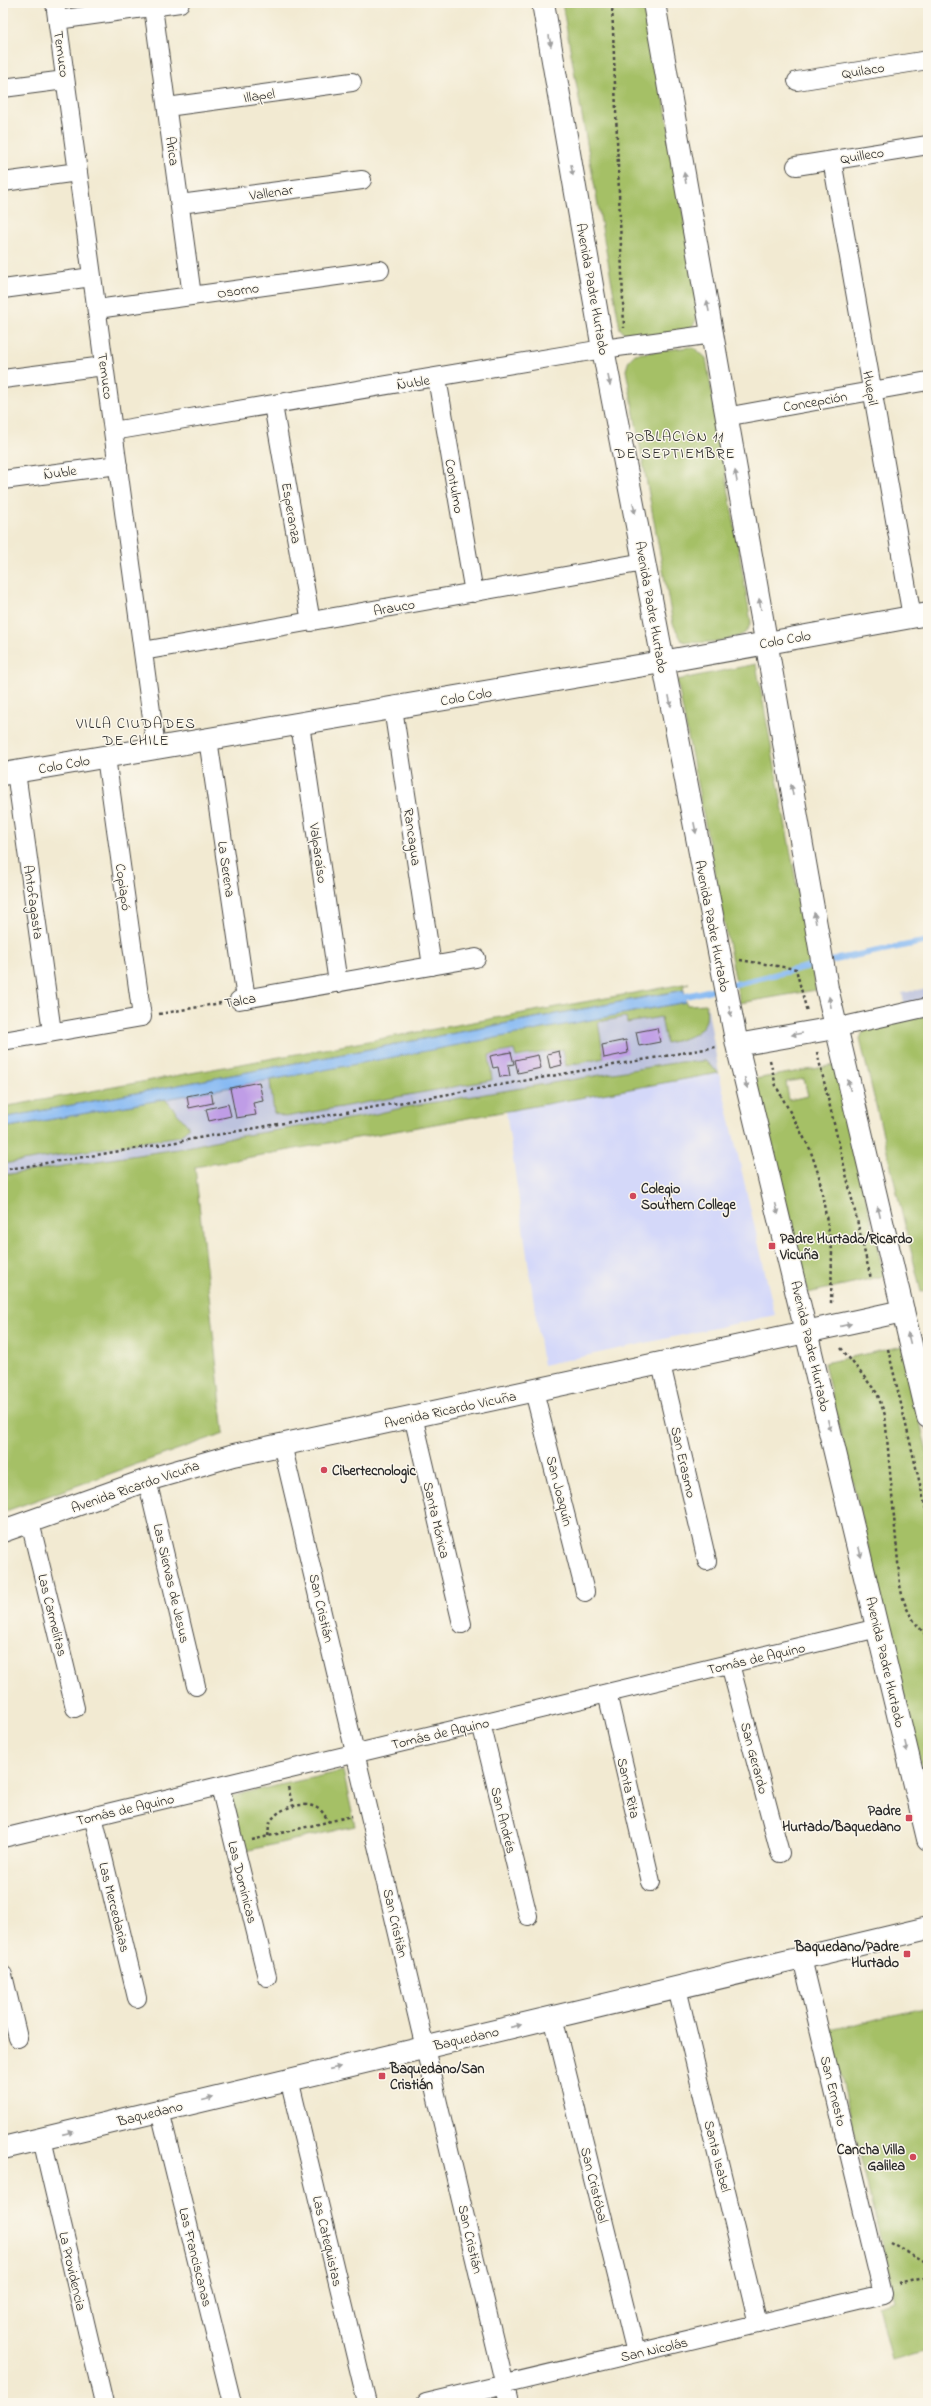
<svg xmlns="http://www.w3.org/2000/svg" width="931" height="2406" font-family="'Indie Flower',sans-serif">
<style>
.built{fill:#d4d8f9}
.industrial{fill:#bdc3de}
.green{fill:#a5c066;stroke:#687648;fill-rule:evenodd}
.water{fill:#86b9f3;stroke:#58728f}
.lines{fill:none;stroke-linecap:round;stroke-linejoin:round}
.stream{stroke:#86b9f3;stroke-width:6}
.building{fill:#bf9de6}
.street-casing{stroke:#494844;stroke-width:20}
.secondary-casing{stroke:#494844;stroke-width:24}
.primary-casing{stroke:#494844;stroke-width:24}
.path{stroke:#494844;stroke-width:2.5;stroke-dasharray:3 3;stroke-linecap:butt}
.street{stroke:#fff;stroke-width:18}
.secondary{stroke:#fff;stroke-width:22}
.primary{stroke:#fff;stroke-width:22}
.oneway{fill:#a0a0a0}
.poi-dot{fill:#d1495b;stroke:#fbf7ec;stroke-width:1.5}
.labels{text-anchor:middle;stroke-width:3;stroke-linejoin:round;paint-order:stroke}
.street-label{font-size:14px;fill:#2b2b2b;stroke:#fbf7ec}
.poi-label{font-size:14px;font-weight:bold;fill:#2b2b2b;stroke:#fbf7ec;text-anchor:start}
.neighbourhood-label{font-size:15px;letter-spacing:1px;fill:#2b2b2b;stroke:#fbf7ec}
</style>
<rect width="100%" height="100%" fill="#fbf7ec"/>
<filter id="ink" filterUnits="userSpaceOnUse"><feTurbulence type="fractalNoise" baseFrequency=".025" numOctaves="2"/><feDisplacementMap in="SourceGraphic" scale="8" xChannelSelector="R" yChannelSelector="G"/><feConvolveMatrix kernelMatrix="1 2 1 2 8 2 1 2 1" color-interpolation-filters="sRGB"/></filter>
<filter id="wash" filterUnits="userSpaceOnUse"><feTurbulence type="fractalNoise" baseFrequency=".012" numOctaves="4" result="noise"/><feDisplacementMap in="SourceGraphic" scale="16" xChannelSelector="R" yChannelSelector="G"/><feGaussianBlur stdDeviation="0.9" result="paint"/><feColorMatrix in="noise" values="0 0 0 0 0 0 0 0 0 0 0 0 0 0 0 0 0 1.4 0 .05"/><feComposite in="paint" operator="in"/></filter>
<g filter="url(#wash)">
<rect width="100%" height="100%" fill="#f2ead2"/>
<path class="built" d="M719,1073l56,242 -232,50 -37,-254z"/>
<path class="industrial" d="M928,988v48l-17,4 -9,-47z
M686,1002l1,3 7,1 13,-2 12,69 -716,128v-73l348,-62z"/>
<path class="green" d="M562,3h86l50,300c-1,8 0,17 -6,24 -8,9 -50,9 -64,10l-8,-8z
M690,347l6,2 10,9 45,264c-1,3 -3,8 -6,11 -12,8 -49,12 -63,8l-9,-17 -47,-254 3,-10 6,-6z
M756,664l60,326 -76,13 -63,-323z
M689,983l-6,3 1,4 -681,128v-11z
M686,1002l1,3 20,-1c-1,5 0,11 -1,16 -5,16 -25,20 -40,23l-5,-26 -34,6 -1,-6 -28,5 6,36 -38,8 -3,-17 -47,8 -2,-7 -25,5 3,25 -207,37 -11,-4 -4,-32 2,-2z
M928,1015v276l-7,1 -61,-253 3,-8 8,-3z
M705,1061l14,12 -524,94 29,266 -221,79v-337l175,-26 50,-11 139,-22 39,-9 274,-45z
M835,1065l49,211 -76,17 -53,-214zM804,1079l4,17 -19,4 -3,-18z
M165,1099l24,28 -9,9 -177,28v-36z
M902,1346l26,110v340l-104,-433z
M343,1771l12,55 -110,25 -15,-55z
M928,2007v344l-37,9 -13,-54 17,-5 -65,-271z"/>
<path class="water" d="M684,990l2,12c-227,43 -455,86 -683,126v-10z"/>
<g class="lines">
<path class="stream" d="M678,998l165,-40 85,-17"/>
</g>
<g id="blocks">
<path class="building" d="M657,1028l3,14 -21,4 -3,-14z
M626,1040l2,13 -24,5 -2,-13z
M559,1051l3,14 -12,3 -3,-14z
M511,1052l3,12 -6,1 2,11 -10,1 -2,-10 -5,1 -3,-12z
M538,1055l3,13 -23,5 -3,-13z
M259,1082l4,19 -10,2 3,12 -20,3 -6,-30z
M211,1091l2,12 -24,5 -2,-12z
M228,1104l3,12 -22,5 -3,-12z"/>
</g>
</g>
<g filter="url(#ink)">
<use href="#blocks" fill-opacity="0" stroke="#494844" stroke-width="1"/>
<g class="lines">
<g class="street-casing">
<path id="street" d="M55,3l101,745
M153,7l39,289
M57,20l123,-17
M797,81l131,-21
M3,88l62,-8
M167,107l185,-25
M832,160l80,457
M796,166l132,-21
M3,182l75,-10
M180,204l182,-24
M3,289l89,-12
M97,309l283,-39
M437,378l37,215
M3,379l101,-13
M273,405l38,217
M725,417l203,-36
M113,431l490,-82 110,-15
M3,480l115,-15
M143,651l501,-89
M393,708l39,258
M300,724l38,259
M208,739l38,260
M16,772l36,260
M239,1000l237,-42
M835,1028l93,-21
M3,1041l139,-24 -36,-260
M661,1364l46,197
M534,1391l51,201
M413,1416l49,208
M282,1444l227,959
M147,1480l49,206
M30,1522l45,186
M730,1664l50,189
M607,1693l44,189
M481,1723l47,193
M220,1786l47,191
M93,1816l44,182
M3,1838l875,-210
M3,1975l15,63
M677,1988l81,336
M553,2017l83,336
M289,2079l78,324
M160,2111l72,292
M42,2139l62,264
M426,2403l457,-109 -81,-336"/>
</g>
<g class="secondary-casing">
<path id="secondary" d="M3,774l659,-112 266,-48
M3,1531l144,-51 87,-25 669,-144
M3,2148l925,-220"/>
</g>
<g class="primary-casing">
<path id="primary" d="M543,3l60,346 134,696 191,794
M654,3l173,985 101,429
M737,1045l98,-17"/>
</g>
<path class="path" d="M612,3l12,325
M740,960l56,9 11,43
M159,1014l62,-11
M817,1052l54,227
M770,1060l6,26 34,63 9,27 13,74 -1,54
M3,1170l173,-28 540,-95
M841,1348l36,45 8,22 15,170c4,23 12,36 28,52
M888,1349l40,169
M288,1787l5,19
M268,1836c1,-4 0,-10 2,-13 6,-15 33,-23 47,-15 6,3 8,8 12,14
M252,1840l100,-24
M890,2242l38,22
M899,2284l29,-7"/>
<use href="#street" class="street"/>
<use href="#secondary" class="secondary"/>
<use href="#primary" class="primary"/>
</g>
<defs><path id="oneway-solid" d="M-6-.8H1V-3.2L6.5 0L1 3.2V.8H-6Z"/></defs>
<g class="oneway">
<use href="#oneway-solid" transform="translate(550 41) rotate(80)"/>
<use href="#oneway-solid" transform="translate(572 170) rotate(80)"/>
<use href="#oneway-solid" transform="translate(685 178) rotate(-100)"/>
<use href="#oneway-solid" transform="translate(708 306) rotate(-100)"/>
<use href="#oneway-solid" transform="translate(609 380) rotate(79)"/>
<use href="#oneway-solid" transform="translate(736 476) rotate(-100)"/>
<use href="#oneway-solid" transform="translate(634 508) rotate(79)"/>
<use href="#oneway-solid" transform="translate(760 604) rotate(-100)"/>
<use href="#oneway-solid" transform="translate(670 701) rotate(79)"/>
<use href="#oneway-solid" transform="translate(792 790) rotate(-100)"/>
<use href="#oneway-solid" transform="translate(695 828) rotate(79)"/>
<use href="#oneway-solid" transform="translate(815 918) rotate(-100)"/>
<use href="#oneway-solid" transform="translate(830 1002) rotate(-101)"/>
<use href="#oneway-solid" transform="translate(730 1011) rotate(79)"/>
<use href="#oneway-solid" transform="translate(797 1034) rotate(170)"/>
<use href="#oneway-solid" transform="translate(746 1083) rotate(76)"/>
<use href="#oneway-solid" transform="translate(849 1085) rotate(-103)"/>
<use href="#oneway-solid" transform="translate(777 1209) rotate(76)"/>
<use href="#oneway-solid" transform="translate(879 1212) rotate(-103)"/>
<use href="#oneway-solid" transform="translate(846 1325) rotate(-13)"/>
<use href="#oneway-solid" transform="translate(909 1338) rotate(-104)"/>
<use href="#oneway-solid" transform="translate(829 1425) rotate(77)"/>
<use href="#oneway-solid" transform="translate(860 1552) rotate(77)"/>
<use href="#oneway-solid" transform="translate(906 1746) rotate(77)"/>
<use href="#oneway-solid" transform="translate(516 2026) rotate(-13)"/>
<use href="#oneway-solid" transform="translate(335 2068) rotate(-13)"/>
<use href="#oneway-solid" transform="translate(208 2099) rotate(-14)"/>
<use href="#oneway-solid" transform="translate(68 2133) rotate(-13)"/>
</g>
</g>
<g class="poi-dot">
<circle cx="633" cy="1196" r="4"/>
<rect x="768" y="1242" width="8" height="8" rx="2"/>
<circle cx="324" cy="1470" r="4"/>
<rect x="905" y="1814" width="8" height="8" rx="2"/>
<rect x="903" y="1950" width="8" height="8" rx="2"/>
<rect x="378" y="2072" width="8" height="8" rx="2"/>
<circle cx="913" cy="2157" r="4"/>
</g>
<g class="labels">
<g class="street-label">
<text transform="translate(62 54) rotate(82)" y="5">Temuco</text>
<text transform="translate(863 70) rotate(-9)" y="5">Quilaco</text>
<text transform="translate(259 95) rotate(-8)" y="5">Illapel</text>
<text transform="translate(173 151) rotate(82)" y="5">Arica</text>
<text transform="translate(862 155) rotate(-9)" y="5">Quilleco</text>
<text transform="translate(271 192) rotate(-8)" y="5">Vallenar</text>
<text transform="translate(593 289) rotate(80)" y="5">Avenida Padre Hurtado</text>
<text transform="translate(238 290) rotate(-8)" y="5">Osorno</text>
<text transform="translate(106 376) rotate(82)" y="5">Temuco</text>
<text transform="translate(413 382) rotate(-9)" y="5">Ñuble</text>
<text transform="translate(871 388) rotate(80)" y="5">Huepil</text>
<text transform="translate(815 401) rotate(-10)" y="5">Concepción</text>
<text transform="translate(60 472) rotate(-8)" y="5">Ñuble</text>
<text transform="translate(455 486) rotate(80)" y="5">Contulmo</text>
<text transform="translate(292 513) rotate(80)" y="5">Esperanza</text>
<text transform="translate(394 607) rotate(-10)" y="5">Arauco</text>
<text transform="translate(652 607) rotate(80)" y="5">Avenida Padre Hurtado</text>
<text transform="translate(785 639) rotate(-10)" y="5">Colo Colo</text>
<text transform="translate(466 696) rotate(-10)" y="5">Colo Colo</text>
<text transform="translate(64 764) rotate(-10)" y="5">Colo Colo</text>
<text transform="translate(413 837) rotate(82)" y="5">Rancagua</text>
<text transform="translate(319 853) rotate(82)" y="5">Valparaíso</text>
<text transform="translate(227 869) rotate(82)" y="5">La Serena</text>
<text transform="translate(124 887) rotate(82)" y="5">Copiapó</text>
<text transform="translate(34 902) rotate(82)" y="5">Antofagasta</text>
<text transform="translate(713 926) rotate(79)" y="5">Avenida Padre Hurtado</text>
<text transform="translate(240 1000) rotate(-10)" y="5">Talca</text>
<text transform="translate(811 1346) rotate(77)" y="5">Avenida Padre Hurtado</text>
<text transform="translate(450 1409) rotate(-12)" y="5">Avenida Ricardo Vicuña</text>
<text transform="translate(684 1462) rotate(77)" y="5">San Erasmo</text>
<text transform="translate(135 1486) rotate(-19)" y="5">Avenida Ricardo Vicuña</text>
<text transform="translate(560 1491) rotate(76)" y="5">San Joaquín</text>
<text transform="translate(437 1520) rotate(77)" y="5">Santa Mónica</text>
<text transform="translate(172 1583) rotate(77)" y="5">Las Siervas de Jesus</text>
<text transform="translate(322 1608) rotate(77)" y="5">San Cristián</text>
<text transform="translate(53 1615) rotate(76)" y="5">Las Carmelitas</text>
<text transform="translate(756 1658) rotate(-13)" y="5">Tomás de Aquino</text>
<text transform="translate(886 1662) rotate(77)" y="5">Avenida Padre Hurtado</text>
<text transform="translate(440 1733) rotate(-13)" y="5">Tomás de Aquino</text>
<text transform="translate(755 1758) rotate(75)" y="5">San Gerardo</text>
<text transform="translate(629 1788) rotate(77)" y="5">Santa Rita</text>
<text transform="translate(125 1809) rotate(-13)" y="5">Tomás de Aquino</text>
<text transform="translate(504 1820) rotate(76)" y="5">San Andrés</text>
<text transform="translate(243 1882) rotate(76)" y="5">Las Dominicas</text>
<text transform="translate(115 1907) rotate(76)" y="5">Las Mercedarias</text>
<text transform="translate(396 1923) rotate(77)" y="5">San Cristián</text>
<text transform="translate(466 2038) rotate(-13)" y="5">Baquedano</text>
<text transform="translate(834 2091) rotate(76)" y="5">San Ernesto</text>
<text transform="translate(150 2113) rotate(-14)" y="5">Baquedano</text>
<text transform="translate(718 2156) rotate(76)" y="5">Santa Isabel</text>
<text transform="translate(595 2185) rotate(76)" y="5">San Cristóbal</text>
<text transform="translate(471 2239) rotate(77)" y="5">San Cristián</text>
<text transform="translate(328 2241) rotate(77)" y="5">Las Catequistas</text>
<text transform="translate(196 2257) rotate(76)" y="5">Las Franciscanas</text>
<text transform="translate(73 2271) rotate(77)" y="5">La Providencia</text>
<text transform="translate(654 2349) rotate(-13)" y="5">San Nicolás</text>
</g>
<g class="poi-label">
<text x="641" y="1193">Colegio<tspan x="641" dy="16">Southern College</tspan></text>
<text x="780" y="1243">Padre Hurtado/Ricardo<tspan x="780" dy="16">Vicuña</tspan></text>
<text x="332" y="1475">Cibertecnologic</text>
<text x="901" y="1815" text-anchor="end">Padre<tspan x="901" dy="16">Hurtado/Baquedano</tspan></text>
<text x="899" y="1951" text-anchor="end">Baquedano/Padre<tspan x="899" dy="16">Hurtado</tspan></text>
<text x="390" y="2073">Baquedano/San<tspan x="390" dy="16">Cristián</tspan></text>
<text x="905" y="2154" text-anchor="end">Cancha Villa<tspan x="905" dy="16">Galilea</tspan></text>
</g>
<g class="neighbourhood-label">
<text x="675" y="441">POBLACIÓN 11<tspan x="675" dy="17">DE SEPTIEMBRE</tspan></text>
<text x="136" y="728">VILLA CIUDADES<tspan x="136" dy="17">DE CHILE</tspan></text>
</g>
</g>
<rect width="931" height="2406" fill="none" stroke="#fbf7ec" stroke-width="16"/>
</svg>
